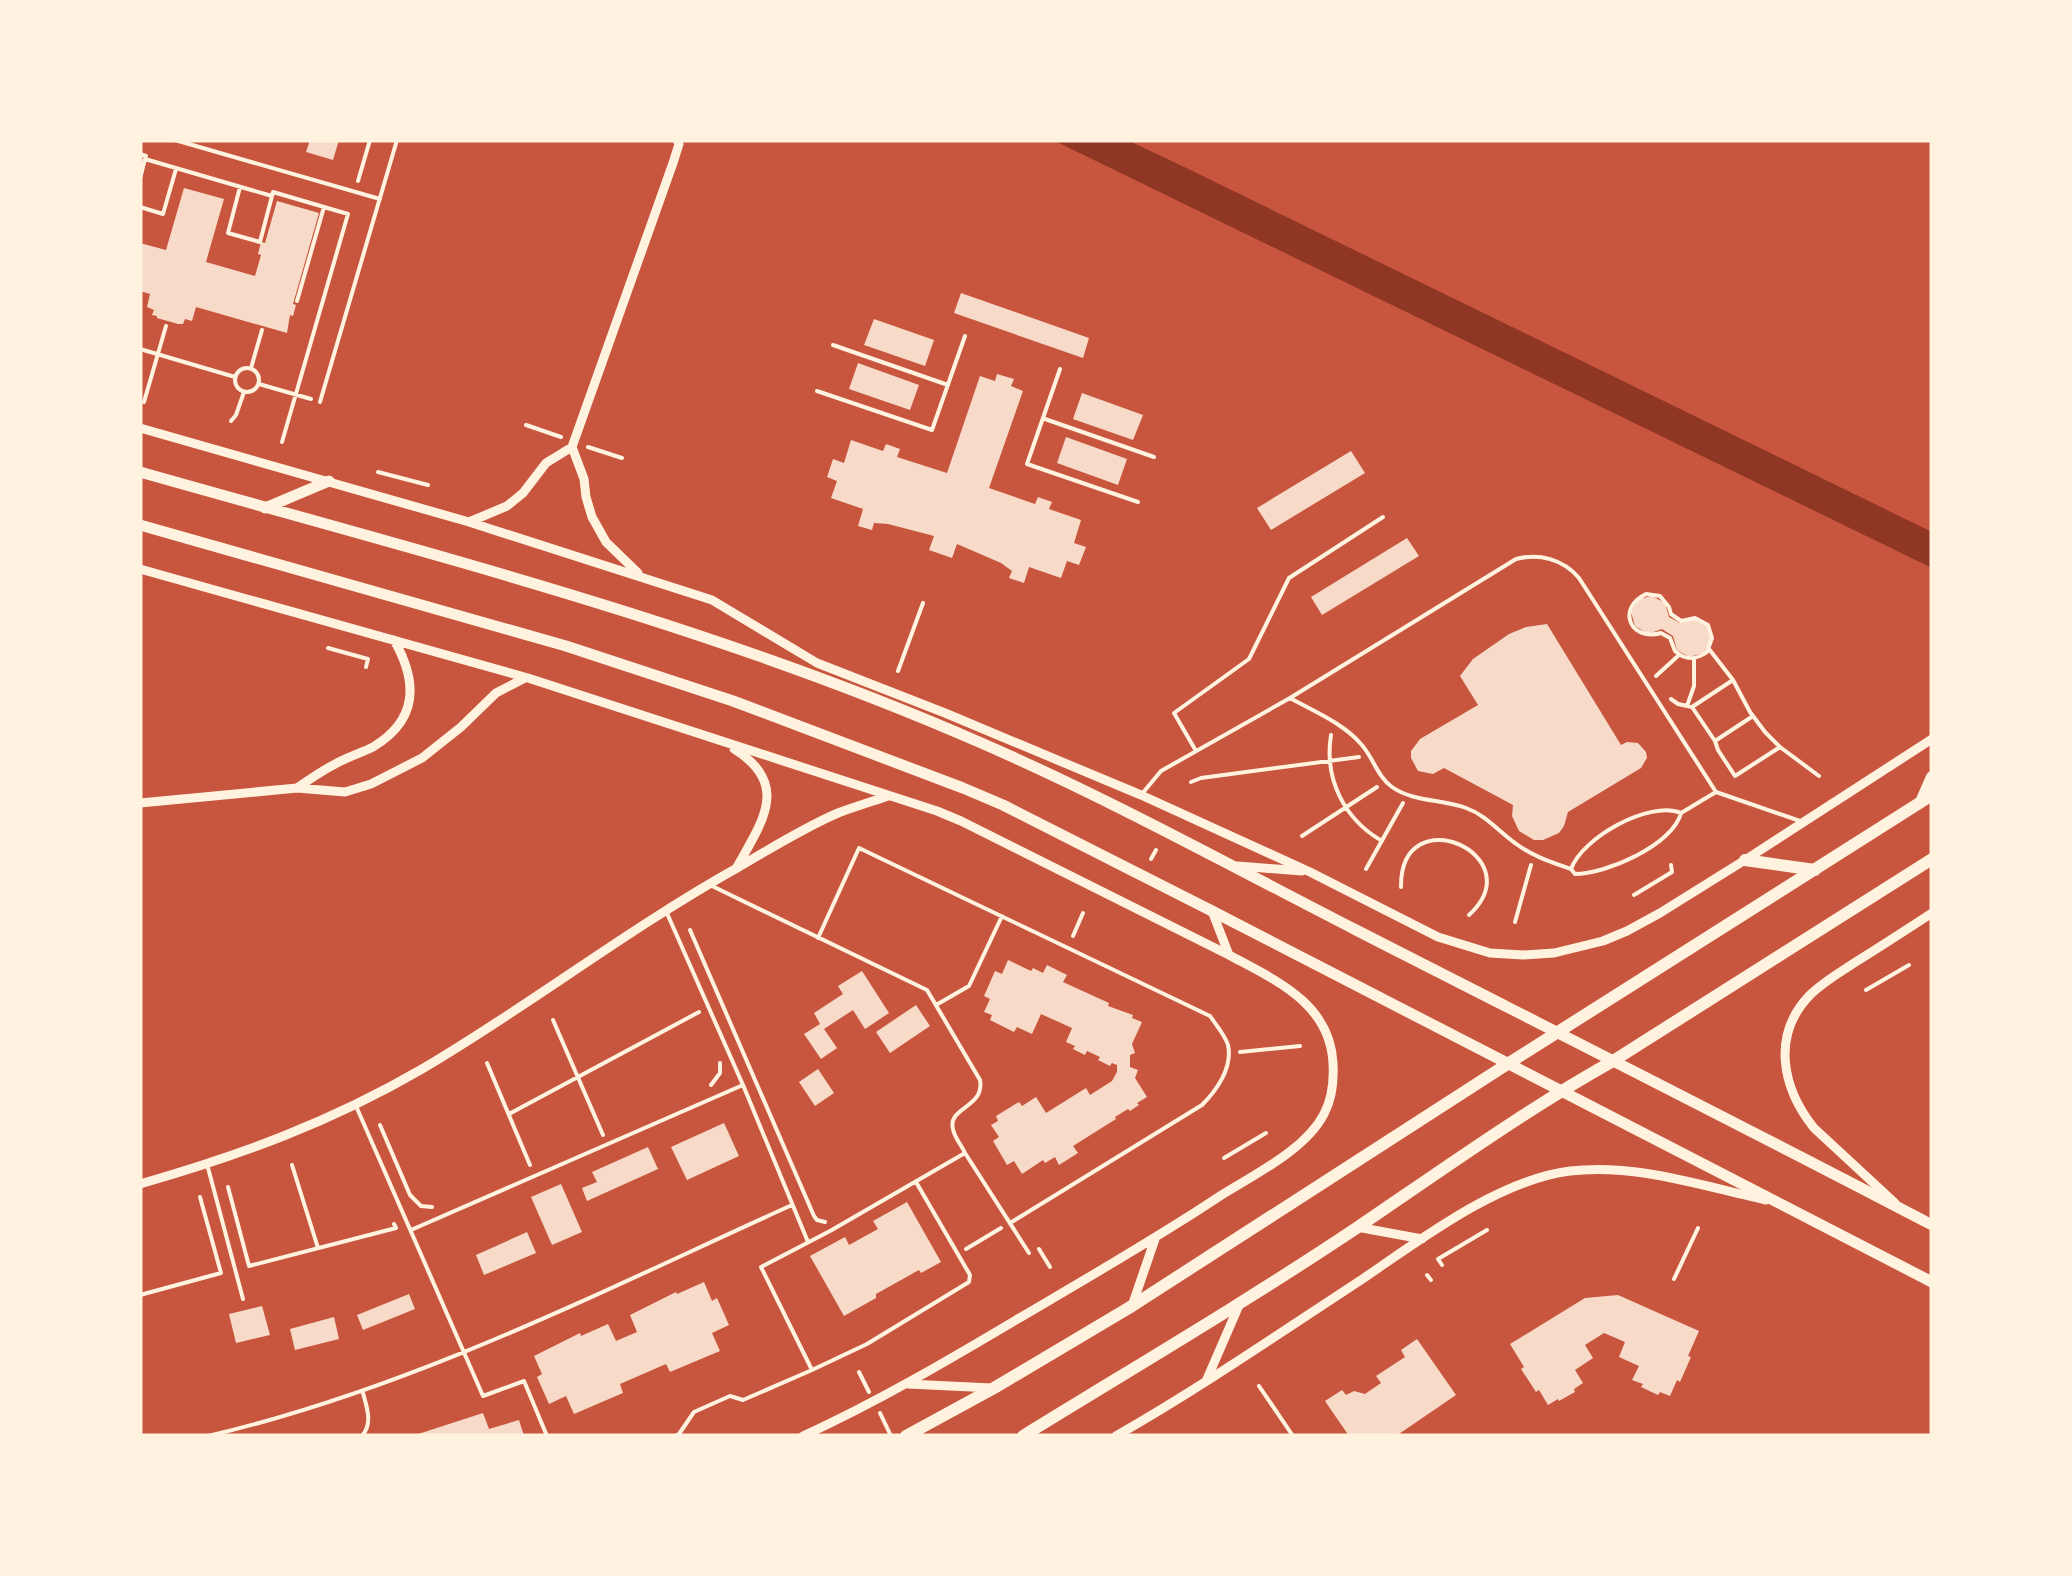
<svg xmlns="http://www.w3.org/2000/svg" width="2072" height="1576" font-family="Overpass,sans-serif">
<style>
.water{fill:#8f3625}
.building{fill:#f7dbc8}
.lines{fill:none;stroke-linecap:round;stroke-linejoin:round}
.path{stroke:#fff3e0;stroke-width:4}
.service{stroke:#fff3e0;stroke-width:4}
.minor{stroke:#fff3e0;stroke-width:9}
.secondary{stroke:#fff3e0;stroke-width:11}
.primary{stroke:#fff3e0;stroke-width:12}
</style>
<rect width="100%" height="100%" fill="#c8553d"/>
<path class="water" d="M1053,140h74l49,23 756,369v36z"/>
<path class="building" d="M310,140h29l-6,20 -27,-8z
M184,188l40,11 -18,63 49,14 6,-21 -3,-1 3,-12 4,1 12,-42 42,12 -26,91 3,1 -3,11 -3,-1 -3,18 -91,-26 -4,14 -7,-2 -2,5h-5l-21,-6v-2l-5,-1 2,-5 -7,-3 3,-13 -10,-3v-48l26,7z
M961,293l128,45 -6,20 -129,-45z
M874,319l60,21 -9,26 -61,-21z
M858,363l61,22 -9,25 -61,-21z
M997,374l17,5 -3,7 12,5 -34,97 46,16 3,-7 14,5 -3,7 32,11 -7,23 12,4 -7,18 -12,-4 -6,17 -32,-11 -5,16 -15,-5 3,-7 -11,-8 -44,-19 -5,14 -23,-8 5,-14 -46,-12 -14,-1 -2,7 -14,-4 5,-17 -32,-11 6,-17 -10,-4 6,-18 11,4 7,-23 32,11 3,-7 14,5 -3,8 50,16 33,-97 15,5z
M1082,393l61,22 -10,25 -60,-21z
M1066,437l61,22 -9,26 -61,-22z
M1351,451l14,22 -94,57 -14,-22z
M1407,538l12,18 -97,59 -11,-18z
M1652,596l13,7 4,14 11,6 14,-4 13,7 4,14 -7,13 -15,4 -12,-7 -4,-14 -11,-7 -14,5 -13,-8 -4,-14 7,-13z
M1547,624l74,121 6,-3 11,1 8,9 1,6 -6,10 -73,44 -4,14 -5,7 -16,7h-9l-15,-9 -7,-15 1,-11 -69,-37 -11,6 -15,-3 -7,-13v-7l9,-12 58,-34 -18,-29 13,-17 36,-25 17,-7z
M1008,960l23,11 2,-3 10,5 4,-8 20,10 -4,7 46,21 -1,3 25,9 -1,3 10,4 -10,22 3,9 -5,2v12l8,3 -3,8 12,19 -10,6 2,2 -9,6 -2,-2 -13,8 1,2 -43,27 5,7 -19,12 -4,-8 -10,6 -2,-3 -21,14 -8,-13 -7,4 -14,-24 6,-4 -8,-12 7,-4 -2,-5 23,-14 3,4 14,-9 10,16 40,-25 4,7 22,-14 5,-9v-7l-5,-2 -2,3 -12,-6 2,-3 -13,-6 -2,4 -12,-6 2,-3 -9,-4 6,-14 -31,-14 -9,20 -15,-7 -3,5 -24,-12 2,-5 -8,-3 6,-13 -6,-3 11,-25 7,3z
M862,971l27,42 -24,16 -12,-19 -29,19 13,19 -16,11 -17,-25 16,-10 -6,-11 29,-19 -5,-8z
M916,1005l14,21 -40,27 -14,-21z
M818,1069l16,24 -19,13 -16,-24z
M724,1123l15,33 -52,24 -16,-33z
M648,1147l10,22 -71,32 -5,-13 15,-6 -5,-10z
M561,1184l21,48 -30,13 -21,-48z
M907,1202l34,60 -20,11 -2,-3 -43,24v4l-32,18 -34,-60 35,-19 4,8 29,-16 -5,-8z
M527,1232l9,21 -52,22 -8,-20z
M704,1282l8,19 5,-3 12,27 -17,8 8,18 -50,21 -4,-8 -46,20 3,9 -49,21 -8,-18 -17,8 -12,-27 5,-3 -8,-18 46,-23 1,3 27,-12 8,17 21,-9 -7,-17 46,-23 1,2z
M409,1294l6,15 -52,21 -6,-15z
M1618,1295l81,36 -11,25 3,1 -11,25 -3,-2 -7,16 -10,-4 -2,3 -17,-8 2,-3 -11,-4 7,-14 -20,-9 6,-15 -21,-9 -19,12 8,13 -18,12 8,13 -9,6 1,3 -16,9 -1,-2 -10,6 -9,-15 -3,2 -15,-23 3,-2 -14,-23 75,-46z
M262,1306l8,29 -34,8 -7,-29z
M334,1317l5,22 -44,11 -5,-21z
M1417,1339l39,56 -60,41h-47l-24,-35 17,-11 4,5 8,-4 11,3 16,-11 -5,-7 29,-19 -4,-7z
M483,1413l6,16 30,-9 5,16h-112z"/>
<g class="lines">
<path class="path" d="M140,154l6,2 -1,3 127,37 1,-4 75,22 -66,228
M140,179l5,-20
M358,181l12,-41
M240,187l-12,46 32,9 12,-46
M140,207l23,7 13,-45
M297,301l27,-94
M140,349l95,28
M235 380a12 12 0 1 1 24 0a12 12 0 1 1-24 0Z
M251,368l11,-38
M259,384l52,15
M144,402l22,-76
M231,421l5,-6 8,-23
M526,425l35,12
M588,447l34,11
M378,472l50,13
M1646,594l14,2 9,11 2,7 10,7 14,-3 13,7 4,13 -5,14c-11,8 -21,9 -32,-1l-5,-13 -9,-5c-31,9 -45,-25 -15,-39z
M328,648l40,11 -2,8
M1709,649l24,31 17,32 15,20 15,15 39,29
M898,671l25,-68
M1656,676l23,-21
M1671,699l7,5 14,3 23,34 3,9 17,26 45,-29
M1687,706l7,-20v-27
M1692,707l41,-27
M1331,735c-7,44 13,84 51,106
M1715,741l38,-25
M1191,782l10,-4 158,-21
M1302,836l75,-49
M1151,859l5,-9
M1366,869l37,-66
M1401,887c-1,-91 133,-32 68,28
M1634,895l38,-23 -1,-7
M1515,922l16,-57
M690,930l124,286 3,4 8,2
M1073,936l10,-23
M1866,990l43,-25
M553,1020l50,115
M1240,1052l60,-6
M487,1063l43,102
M711,1085l9,-12v-10
M509,1114l190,-102
M380,1125l30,70 11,11 11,1
M1224,1158l42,-25
M292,1165l26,83
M228,1187l21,79 147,-38 -2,-4
M966,1249l35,-21
M1039,1249l11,18
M1442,1265l-4,-6 49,-29
M1427,1275l4,5
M1674,1279l24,-51
M140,1295l81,-22 -21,-76
M859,1372l10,20
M880,1413l11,23"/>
<path class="service" d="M175,140l205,59
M833,345l115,40
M1060,369l-33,95 111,38
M817,391l115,39 33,-94
M320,402l77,-262
M1045,419l109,38
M1290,698c23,13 53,25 71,46 12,13 16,32 31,43 21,15 50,12 74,21 20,7 32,23 49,35 17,13 36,19 56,26l4,5c31,0 98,-29 106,-61l35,-21
M1196,751l-22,-38 75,-54 40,-81 94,-61
M1141,795l20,-24 129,-73 226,-139c23,-6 47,0 63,19l137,214 87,30
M1571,869c11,-31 78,-69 110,-56
M712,886l215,104 53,90c5,28 -33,27 -27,49 1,8 9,17 12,24l-135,78 -69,36 51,103 55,-26 102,-62 1,-7 -54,-93
M666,911l77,174 65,157
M818,938l41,-90 351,168c6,9 15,19 18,29 5,23 -12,46 -26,60l-192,118
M936,1005l33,-19 33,-70
M356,1106l127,290 41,-15 23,55
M965,1153l64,100
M207,1164l36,135
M411,1230l332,-145
M1259,1386l34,50
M208,1436c205,-48 394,-145 584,-231
M362,1436c11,-13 5,-28 1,-43
M675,1436l4,-2 15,-22 36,-16 13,4 69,-30"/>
<path class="minor" d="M140,428l329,94 243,78 105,63 128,50 196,82 169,77 128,65 52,16 33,2 31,-2 49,-12 24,-10 33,-18 85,-53 187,-121
M572,447l12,32 2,18 6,20 14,25 32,31
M469,522l38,-16 16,-13 23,-30 26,-16 101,-284 6,-19 -2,-4
M140,569l388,109 409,133 24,10 268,134
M734,749c57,35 28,73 3,118
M297,788c13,-9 26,-18 40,-25 11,-6 24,-10 36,-16 45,-27 45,-65 21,-107
M140,803l157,-15 48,4 26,-8 51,-26 39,-31 35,-34 29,-15
M1238,866l64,5
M140,1184c101,-29 191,-62 282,-115 107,-63 206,-140 315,-201 33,-19 66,-40 101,-55 16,-6 33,-11 50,-17
M1895,1203l-81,-75c-32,-40 -43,-93 -4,-133 13,-13 29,-22 44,-32 26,-16 52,-33 78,-50
M1357,1227l65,12
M1132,1306l23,-67
M1207,1379l33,-76
M908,1384l84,4
M803,1436c74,-34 144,-75 213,-116 68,-40 136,-79 201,-122 34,-22 88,-47 107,-84 8,-15 10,-34 9,-51 -3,-60 -58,-83 -104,-108l-17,-44
M1116,1436c84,-48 164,-103 245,-156 59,-40 137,-100 209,-109 65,-8 132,15 196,29"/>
<path class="secondary" d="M140,472c282,80 570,152 839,270 129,56 252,124 377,188 192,98 385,195 576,295
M265,508l64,-27
M140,525l426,121 167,55 230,87 40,17 209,106 720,371"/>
<path class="primary" d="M1921,802l11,-25
M1745,860l70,10
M906,1436l88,-48 138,-82 377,-243 423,-268
M1023,1436c112,-69 226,-136 335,-209 84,-57 166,-116 255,-166l319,-202"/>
</g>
<rect width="2072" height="1576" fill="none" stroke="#fff3e0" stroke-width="285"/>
</svg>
